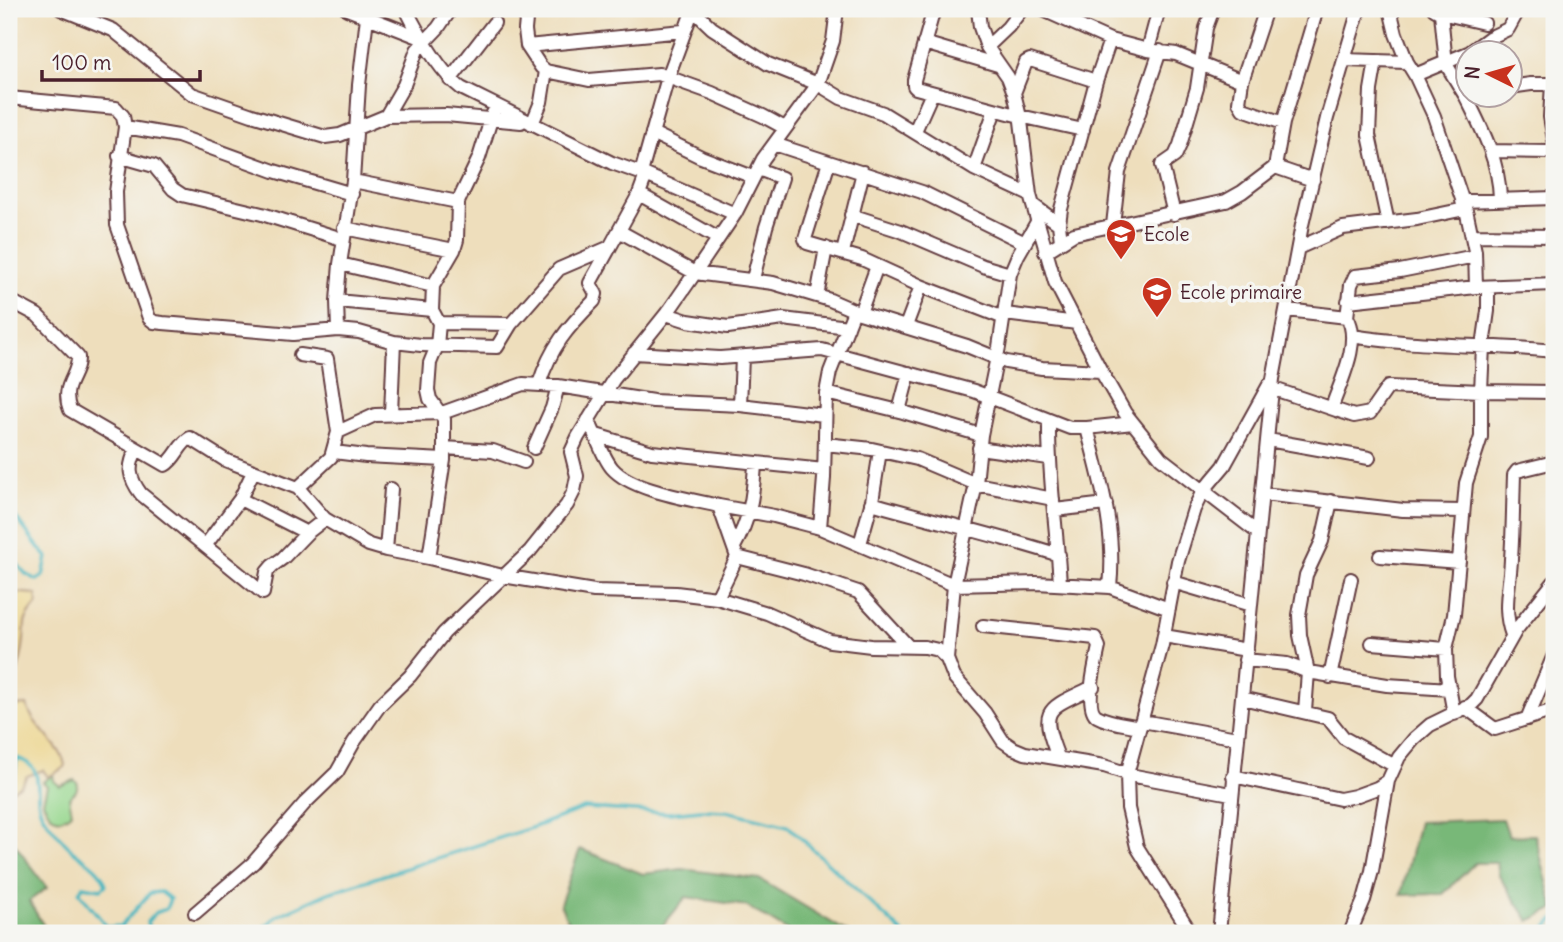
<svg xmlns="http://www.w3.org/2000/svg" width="1563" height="942" font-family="Delius,sans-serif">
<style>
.green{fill:#96d78d;stroke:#707b5c;stroke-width:2}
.forest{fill:#78b878;stroke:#616c52;stroke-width:2}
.sand{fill:#eeda9e;stroke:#9c7c64;stroke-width:2}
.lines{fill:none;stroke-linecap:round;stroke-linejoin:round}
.stream{stroke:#47b6bf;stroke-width:3.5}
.minor-casing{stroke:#633c41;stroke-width:16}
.minor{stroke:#fff;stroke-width:12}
.labels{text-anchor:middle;stroke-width:7;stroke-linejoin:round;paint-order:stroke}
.poi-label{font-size:19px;fill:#4a1f2b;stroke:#f6f6f2;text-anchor:start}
</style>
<rect width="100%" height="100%" fill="#f6f6f2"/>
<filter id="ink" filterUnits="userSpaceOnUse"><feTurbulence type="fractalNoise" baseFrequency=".0143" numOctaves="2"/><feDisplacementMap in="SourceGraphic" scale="14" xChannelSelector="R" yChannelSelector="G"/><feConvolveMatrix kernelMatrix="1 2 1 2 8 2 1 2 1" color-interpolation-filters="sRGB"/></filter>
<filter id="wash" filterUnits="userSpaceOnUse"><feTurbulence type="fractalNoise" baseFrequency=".00686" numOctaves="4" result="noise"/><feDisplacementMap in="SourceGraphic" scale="28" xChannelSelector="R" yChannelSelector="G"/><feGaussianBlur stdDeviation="1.57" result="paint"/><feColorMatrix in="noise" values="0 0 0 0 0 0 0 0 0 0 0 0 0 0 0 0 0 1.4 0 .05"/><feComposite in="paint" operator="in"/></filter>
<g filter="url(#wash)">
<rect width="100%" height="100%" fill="#eedebc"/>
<path class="green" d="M53,775l1,6 6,5 14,-6 4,4 -2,7 -7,7 3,14c-14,13 -22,5 -29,-10l4,-16 -4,-4z"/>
<path class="forest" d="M1503,819l6,17 26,-1 19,74 -25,12 -30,-45 -2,-13h-22l-32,31 -42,1 18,-73z
M9,836l38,52 -18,13 19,32h-39z
M580,849l63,25 39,-5 77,10 90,54h-58l-45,-27 -60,-9 -29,36h-61l-28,-11 -8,-18z"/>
<path class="sand" d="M9,592l27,2 1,10c-18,21 -10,20 -14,43 -2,14 -8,32 -14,44z
M9,698l5,8 13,-1c6,24 37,41 38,62l-17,10 -5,-7 -16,6 -6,9 -12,7z"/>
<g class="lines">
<path class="stream" d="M9,510c15,15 24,33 38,47l-4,19 -6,4 -11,-6 -9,-10 -8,1
M9,786l6,-14 2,-14c34,11 12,38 27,59 8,11 18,24 28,33 13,11 29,18 34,35l-5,4 -18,-3 -4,6 28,35 14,-1 29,-33 11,-1 9,7 -4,10 -11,4 -8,9 3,11
M257,933l20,-17 51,-23 206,-66 50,-19 85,5 32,-3 26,1 61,15 115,107
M1542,933l12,-14"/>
</g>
</g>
<g filter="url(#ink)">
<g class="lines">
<g class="minor-casing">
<path id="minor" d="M61,9l52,21 79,64 60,21 73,22 15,-2 46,-19
M347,9l74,29
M406,9c12,24 34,63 55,79l151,75 34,12 89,39
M451,9l-13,19 -21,22 -13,35 -18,31 60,-1 75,7
M527,9l-2,21 2,16 156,-15
M692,9l20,19 56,36 50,20 23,14 42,15 91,56 56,26
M934,9l-20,71v6l2,2 104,28 63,14
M978,9l2,18 7,20 21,30 6,16 7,28 9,74 25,87 46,89 24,42 36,45 96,74
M1041,9l69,31 38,10 28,4 66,27 -3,21 4,7 40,14
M1390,9l6,25 11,28 8,13 19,41 33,98 8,37 1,36
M1434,9l7,4 5,51 20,33 9,-3
M1441,13l43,10
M924,43l74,22
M527,46l14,21 5,4 43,9 70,-6 53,19 51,23 22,12
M987,47l21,-20 14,-18
M1148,50l11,-41
M1470,52l19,-14 19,-9 11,-20
M1344,60l63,2
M1376,61l-5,29 -2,45 19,88
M1415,75l53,-22
M450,80l44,-57
M1242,81l24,-72
M1552,84l-2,33 4,23
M1510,87l21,-3h23
M1014,93l12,-31 4,-2 66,21
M1466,97c16,32 33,64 34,101
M9,98l107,10 7,8 2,11 -9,65 1,33 32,93 5,4 9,1 130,11 45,-4 21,2 35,10 27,3 76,2 14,-23 48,-55 51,-22 29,-53 7,-19
M532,124l9,-22 5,-31
M125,127l53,9 96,35 78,23
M915,131l17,-38
M652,133l49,24 52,20
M774,144l55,18 -24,77 2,4 55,16 59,27 83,32
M1491,151l59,1 4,-3
M119,156l35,10 19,23 9,6 80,19 80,25
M829,162l93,30 103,51
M974,169l21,-59
M641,173l27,-96 25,-68
M1313,180l-38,-13 8,-44 34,-114
M353,181l105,21
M639,194l78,44
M1462,201l92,-3
M1033,205l26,19
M1174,214l-12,-49 13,-9 5,-11 17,-57 9,-60 7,-19
M851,215l50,16 82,35 27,8
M1113,225l6,-53 41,-121
M344,228l110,22
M619,231l76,42 78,10 57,17 30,13 107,33 39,16 36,6 59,3
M1472,235l82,1
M1061,241l-2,-17 2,-15 35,-128 14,-41
M1298,248l45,-20 74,-9 48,-10
M843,252l20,-80
M1045,252l29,-18 152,-33 16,-9 33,-25
M340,264l93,22
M753,279l13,-52 16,-49 -24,-9
M817,296l9,-48
M9,300l28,15 41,42c1,20 -18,27 -8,53l95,55c11,-6 14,-21 25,-27l35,22 73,28 27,31 44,26 17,5 43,8 74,18 91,15 82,2 41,5 50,15 63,28 41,5 54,1 13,3 9,9 7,18 31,36 18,28 10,7 12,5 79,13 31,10 96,18
M337,301l95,9 7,13 72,1
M1348,301l128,-14 78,-3
M432,310l1,-24 21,-36 3,-10 1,-38 21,-44 14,-45
M1287,310l60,7 4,-32 4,-9 45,-5 75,-15
M860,313l17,-47
M666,314l22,7 40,6 55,-8 65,8
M1005,314l72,9
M906,326l15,-40
M338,330l-1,-29 3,-37 13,-83 6,-96 8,-68
M1352,336c67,11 135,8 202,15
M634,353l86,5 102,-8 152,41 96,37h17l46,-5
M300,355l27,4 11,73
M539,384c12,-37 28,-56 55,-83l2,-7 -6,-11 20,-36
M1271,388l83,28 16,-3 18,-26 93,4 73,1
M826,393l77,19 78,23
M740,405l2,-48
M1332,407c8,-24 30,-66 15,-90
M899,411l10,-38
M391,413l3,-71
M588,420c8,15 14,36 24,48 20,23 78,31 107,38l18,51 -20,41
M1049,420c-1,55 8,109 11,164
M1087,428c14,55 29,102 23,159
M596,435l56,17 172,18
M1268,440l101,18
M825,444l47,5 45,10 59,25 77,15
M444,448l49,3 31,11
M534,448l18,-40 6,-22
M979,448l69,10
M137,449c-10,18 -8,29 4,45l122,99
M334,452l32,4 78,4
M298,488l33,-31 7,-25 37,-17 67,-2 81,-29 35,2 95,15 87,4 84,10
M1263,494l140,16 60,1
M240,499l67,34
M871,503c63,18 126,32 188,52
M719,506l55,10 46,12 134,57 82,-2 74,4 59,22
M1055,510l51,-6
M820,528l4,-50 2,-85 4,-21 24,-61
M860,544l12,-43 8,-50
M205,546l35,-47 13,-27
M734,547c16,-28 19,-50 21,-82
M386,550l5,-61
M1380,556l79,6
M737,557l67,17 54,18 50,54
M429,558l15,-98v-41l-14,-20 -2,-9 2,-27 7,-17 2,-23
M1173,582l78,23
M263,593l4,-21 5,-6 11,-8 24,-25 18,-14
M983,626l112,12 4,9c-3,14 -15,61 -2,69 12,7 30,8 43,11
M1512,635c-10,-27 -2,-48 -1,-76 2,-28 2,-56 3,-84l3,-4 37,-9
M1164,636l83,14
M1372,643l74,6
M947,659l7,-74 22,-101 5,-49 18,-88 11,-73 8,-19 19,-33
M1245,660l42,4 21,8 -8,-37 -1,-20 7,-40 16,-34 9,-40
M1330,677l21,-98
M1242,698l86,20 16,20 51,28
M1465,707l30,22 59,-19
M1305,711l3,-39 79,13 63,4
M1454,714l-7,-38 -1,-27 8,-34 12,-132 15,-46v-46l2,-45 5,-35v-24
M1527,719l27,-64
M1142,721l95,17
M1058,757c-20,-50 -10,-48 35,-70
M1233,776l107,23 15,-3 22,-8 11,-7 11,-24 15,-18 16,-14 41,-20 6,-6 39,-69 38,-48
M195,913l58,-50 52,-60 32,-31 17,-30 26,-37 30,-29 34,-43 86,-82 37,-46 7,-14 3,-15 -6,-24 7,-15 35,-57 57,-71 25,-36 40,-59 28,-55 55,-75 15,-43 4,-32
M1191,933l-54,-86 -9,-39 -1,-34 35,-129 16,-84 16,-52 9,-18 21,-25 45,-81
M1219,933l54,-554 29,-154 25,-107 32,-109
M1350,933l14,-33 8,-29 16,-90"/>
</g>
<use href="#minor" class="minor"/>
</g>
</g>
<defs>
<g id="school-pin" transform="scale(1.575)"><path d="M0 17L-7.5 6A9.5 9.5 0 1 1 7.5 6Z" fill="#c8321e" stroke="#f6f6f2"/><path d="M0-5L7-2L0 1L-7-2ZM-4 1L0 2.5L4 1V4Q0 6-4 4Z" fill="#fff"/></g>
</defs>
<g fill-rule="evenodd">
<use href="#school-pin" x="1121" y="234"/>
<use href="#school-pin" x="1157" y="292"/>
</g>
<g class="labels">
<g class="poi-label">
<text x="1144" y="241">Ecole</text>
<text x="1180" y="299">Ecole primaire</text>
</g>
</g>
<rect width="1563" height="942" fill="none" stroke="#f6f6f2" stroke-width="35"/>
<g transform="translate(1489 74) rotate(275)"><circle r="33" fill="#f6f6f2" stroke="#b1a0a2" stroke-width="2"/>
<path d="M0-5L12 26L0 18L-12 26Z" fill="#c8321e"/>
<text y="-10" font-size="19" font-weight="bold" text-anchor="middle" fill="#4a1f2b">N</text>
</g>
<path d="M42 70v10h158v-10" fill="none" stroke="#4a1f2b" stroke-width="3.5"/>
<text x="52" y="70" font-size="21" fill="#4a1f2b" stroke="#f6f6f2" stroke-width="5" paint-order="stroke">100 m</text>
</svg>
